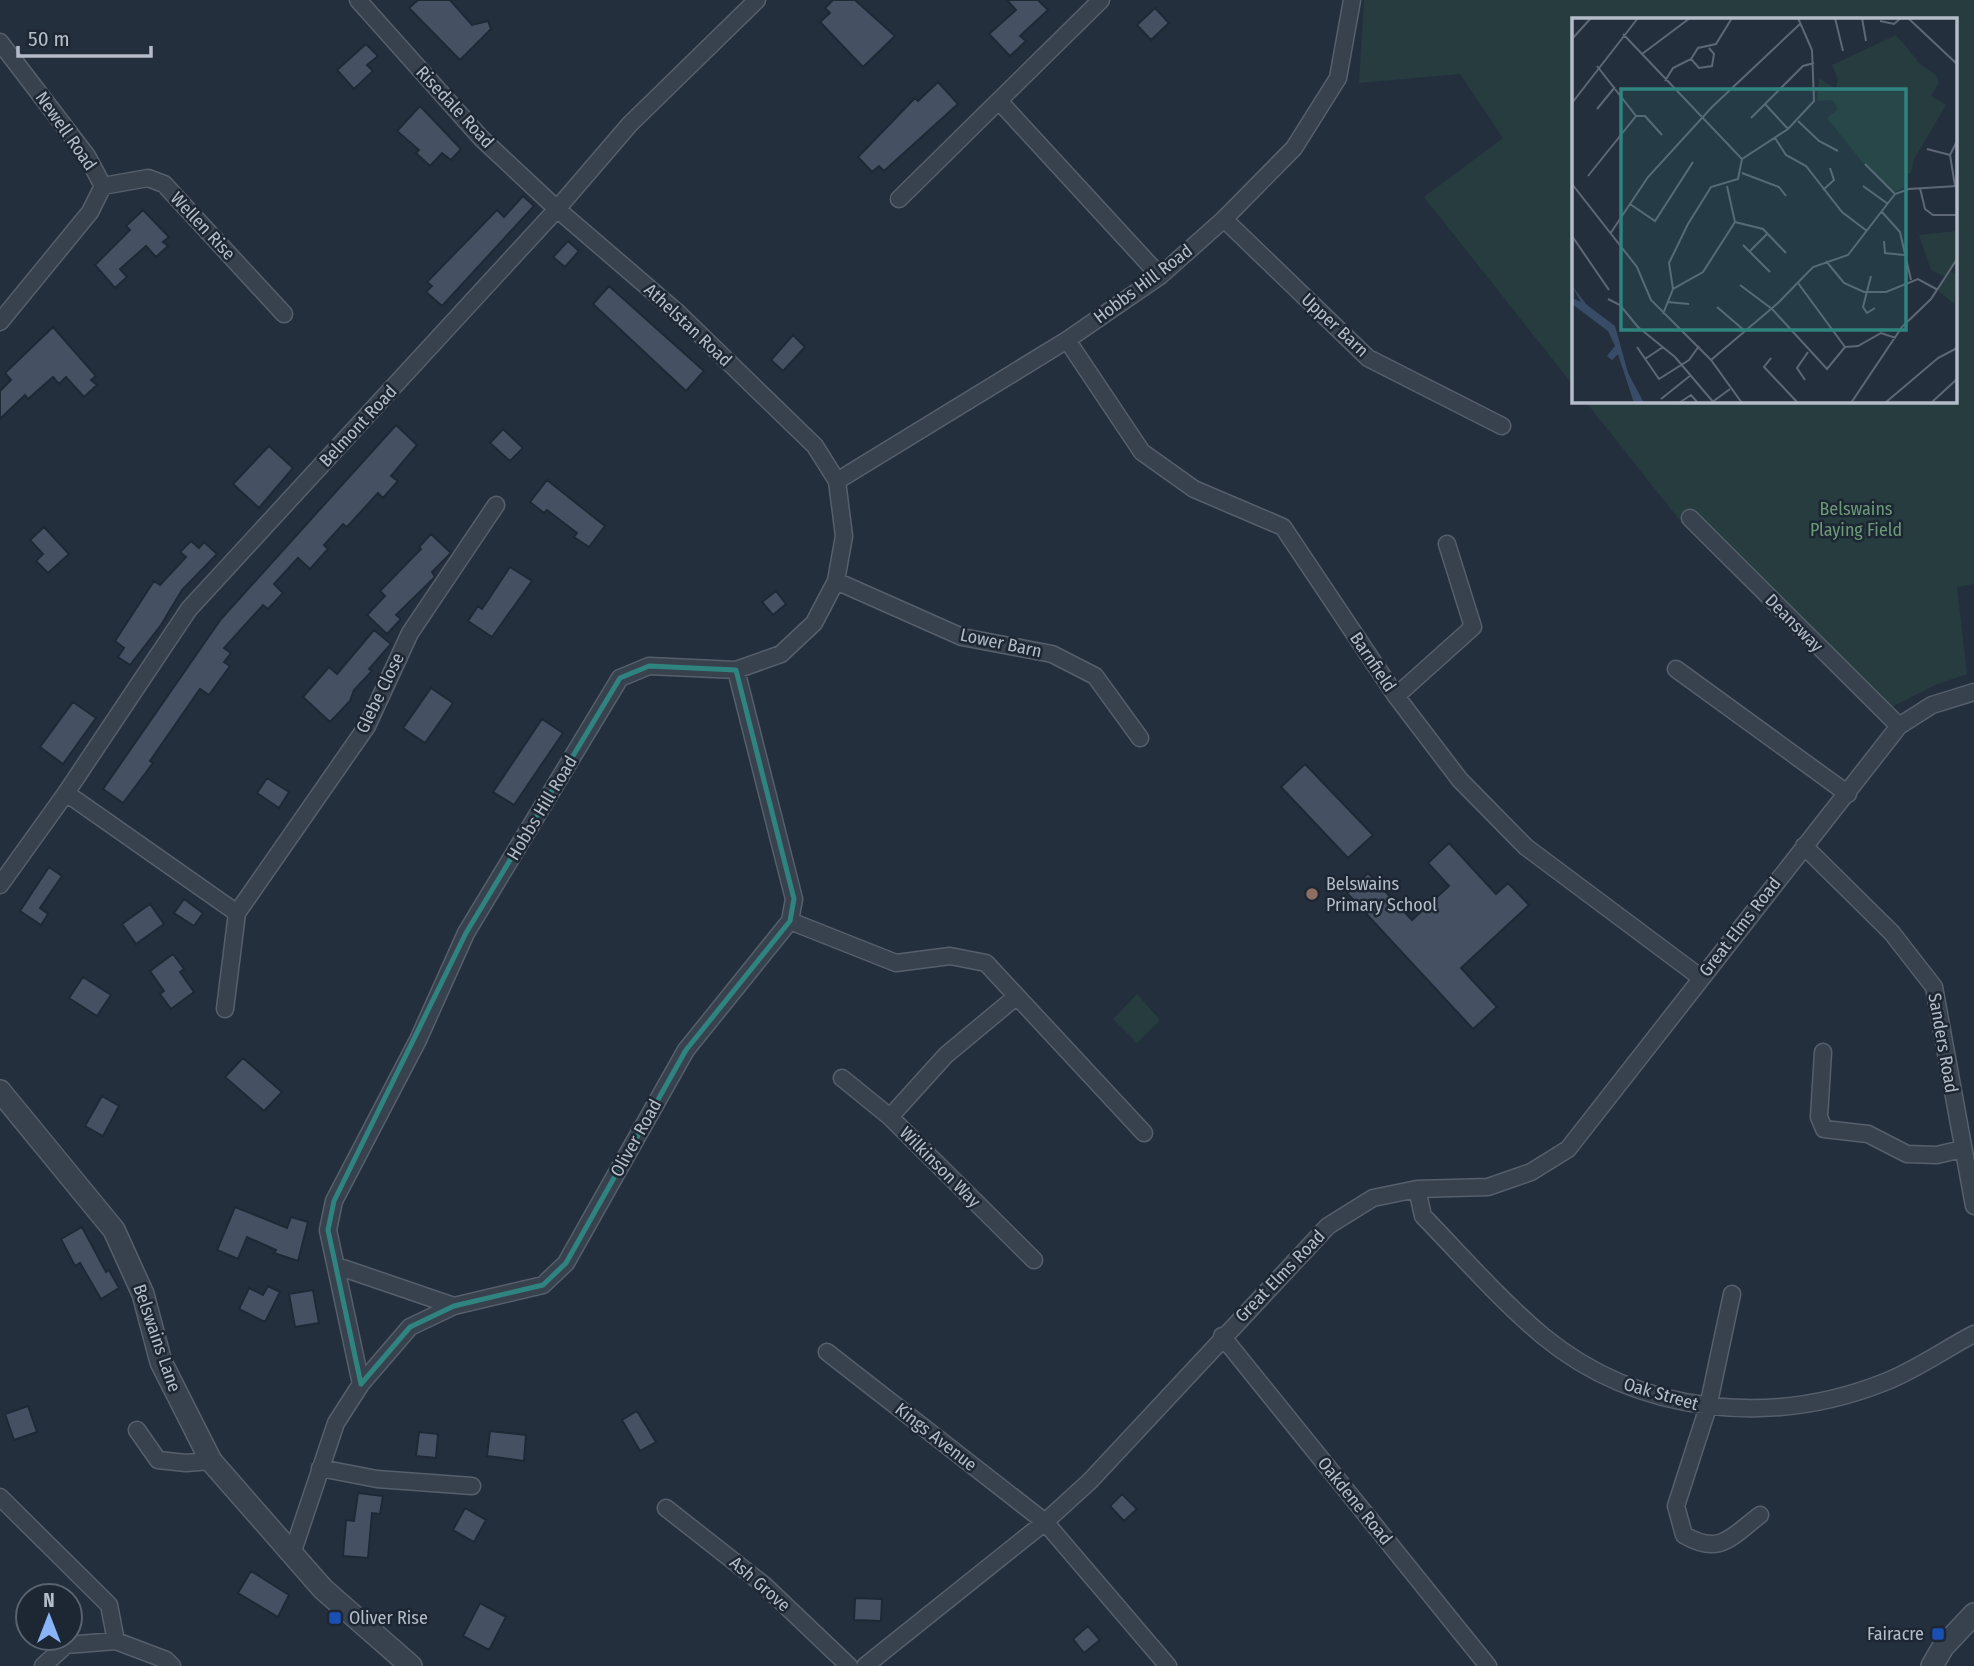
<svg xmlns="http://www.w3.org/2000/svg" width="1974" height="1666" font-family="'Fira Sans Condensed',sans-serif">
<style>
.green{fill:#263c3f}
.building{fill:#455162;stroke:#1f2835;stroke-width:2}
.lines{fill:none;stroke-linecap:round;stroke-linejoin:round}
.minor-casing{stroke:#565f6c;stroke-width:19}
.tertiary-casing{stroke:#565f6c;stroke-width:24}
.minor{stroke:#38414e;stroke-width:16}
.tertiary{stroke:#38414e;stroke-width:21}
.marked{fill:none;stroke:#308480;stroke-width:5;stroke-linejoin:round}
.education-dot{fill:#8d6e63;stroke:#1d2633;stroke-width:2.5}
.transit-dot{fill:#1a4fb4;stroke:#1d2633;stroke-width:2.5}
.labels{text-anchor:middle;stroke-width:5;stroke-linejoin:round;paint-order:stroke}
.street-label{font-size:18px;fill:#b4bcc9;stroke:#1d2633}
.park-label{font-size:18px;fill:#6b9a76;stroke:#1d2633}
.poi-label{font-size:18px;fill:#b4bcc9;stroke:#1d2633;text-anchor:start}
.inset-road{fill:none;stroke:#5e6776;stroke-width:2}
.view{fill:#308480;fill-opacity:0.15;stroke:#308480;stroke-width:3.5}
.inset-edge{fill:none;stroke:#b4bcc9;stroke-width:3.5}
</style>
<rect width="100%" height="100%" fill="#242f3e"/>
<path class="green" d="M1364,0h610v584l-17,3 10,87 -32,11 -44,22 -213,-189 -93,-117h370v-382h-382v366l-149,-188 79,-59 -43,-64 -101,9z
M1137,994l23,26 -23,23 -24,-24z"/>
<path class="building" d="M418,0h32l22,25 16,-4 3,8 -31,31 -51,-52z
M833,0h22l40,36 -32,31 -43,-45 10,-9 -5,-5z
M1007,0h31l10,10 -28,26 6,5 -16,15 -21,-22 27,-24z
M1155,8l14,15 -18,17 -14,-15z
M366,44l12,12 -11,9 6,6 -19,18 -17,-19z
M938,82l20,22 -74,67 -5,-5 -7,6 -14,-15 57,-59 3,3z
M420,106l41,43 -10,11 -9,-7 -12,13 -14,-13 3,-3 -22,-19z
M523,196l11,10 -92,100 -16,-14 6,-6 -5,-4 70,-72 7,7z
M143,210l26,27 -6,5 5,4 -12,11 -10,-11 -26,23 7,8 -12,11 -20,-23 35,-35 -4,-4z
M568,241l11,10 -14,16 -12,-10z
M609,286l95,85 -18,20 -93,-87z
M53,327l43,49 -5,4 6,5 -13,12 -18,-20 -7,7 -6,-7 -25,22 -3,-4 -25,24v-28l11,-11 -6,-7z
M793,335l12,12 -22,24 -12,-11z
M396,425l21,20 -26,31 7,5 -15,17 -5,-5 -31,34 -4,-3 -19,21 4,4 -18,20 -12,-11 -24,26 9,9 -15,16 -5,-4 -39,43 7,5 -7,9 6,4 -21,29 -9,-6 -50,72 3,2 -30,40 -20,-14 118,-170z
M503,429l20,19 -13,13 -20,-18z
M269,446l24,22 -34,40 -26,-24z
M547,480l58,46 -16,21 -15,-10 3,-4 -30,-23 -3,3 -14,-11z
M44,527l25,27 -21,19 -12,-12 7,-7 -13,-14z
M431,534l20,19 -19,19 3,5 -39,38 5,4 -14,15 -20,-19 18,-19 -5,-5 41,-42 -2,-2z
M191,541l8,7 5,-6 13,12 -35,36 -21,35 -31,40 -12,-8 6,-9 -9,-7 39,-60 6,4 26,-28 -6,-5z
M510,567l22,14 -40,56 -24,-16 10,-15 4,3z
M776,591l10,13 -13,11 -11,-13z
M374,630l17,14 -22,25 3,2 -18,19 -4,11 -20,21 -27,-25 26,-30 8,7z
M431,688l22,15 -28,40 -22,-15z
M73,702l23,16 -33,46 -23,-17z
M542,719l21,14 -49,72 -21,-13z
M1305,764l68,71 -25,23 -67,-71z
M267,778l22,14 -10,16 -22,-15z
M1449,843l47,51 12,-11 21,22 -68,63 36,39 -24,22 -126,-136 21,-20 44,47 37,-34 -21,-23z
M49,867l13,9 -22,32 8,6 -7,11 -21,-14z
M184,899l19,14 -9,13 -20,-13z
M150,904l14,20 -28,20 -14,-20z
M173,954l11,15 -4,3 14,20 -23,17 -11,-15 4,-3 -14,-20z
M83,977l28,18 -14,21 -28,-18z
M243,1058l39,34 -18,19 -39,-34z
M102,1096l17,10 -16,30 -18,-10z
M235,1207l52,21 4,-11 17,5 -10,39 -24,-8 2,-3 -29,-13 -9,22 -21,-9z
M82,1227l24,45 3,-2 10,18 -18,11 -21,-36 -5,3 -14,-27z
M268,1286l12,6 -15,30 -26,-13 10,-21 14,7z
M313,1290l6,33 -24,4 -6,-33z
M28,1406l9,26 -23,8 -9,-26z
M637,1411l19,31 -16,9 -18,-31z
M490,1431l36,4 -2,26 -37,-5z
M419,1432l19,2 -2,24 -20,-2z
M358,1493l25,3 -3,18 -8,-1 -4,45 -25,-2 3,-36 8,1z
M1122,1494l15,15 -13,12 -14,-15z
M465,1508l21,12 -12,22 -21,-12z
M251,1571l38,24 -11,22 -40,-24z
M855,1598l27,1 -1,22 -27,-1z
M480,1603l26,14 -17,33 -26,-14z
M1088,1626l12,14 -16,13 -11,-14z"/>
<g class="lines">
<g class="minor-casing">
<path id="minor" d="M358,0l123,138 76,71 121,104 137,133 22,35 7,55 -8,45 -22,42 -33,31 -45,16 -87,-4 -29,12 -154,255 -48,107 -84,161 -6,29 33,154
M0,42l87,114 16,30 -13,26 -90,110
M999,101l161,175
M103,186l45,-8 16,6 120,130
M899,199l202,-199
M1224,219l144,139 134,68
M1067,340l75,112 52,37 89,38 113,169 64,84 66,67 174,130
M837,481l230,-141 93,-64 64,-57 70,-71 44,-70 14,-78
M1690,518l209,208
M836,581l126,56 90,17 43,22 45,62
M1676,669l172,125
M1396,696l77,-69 -26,-83
M66,793l171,120 130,-187 43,-93 86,-128
M1804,846l88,87 42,54 40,219
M0,885l66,-92 123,-184 368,-400 73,-85 127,-124
M790,921l106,42 54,-7 36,7 158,170
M225,1009l12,-96
M1823,1052l-4,65 5,12 44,5 39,20 30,1 25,-6
M842,1078l48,39 144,143
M890,1117l56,-62 71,-59
M1417,1189l6,27c39,40 77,84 120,120 96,79 229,91 342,46 31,-12 60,-33 89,-48
M337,1266l117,40
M1732,1294l-24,113 -32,99 8,29c36,21 47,2 76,-20
M1222,1336l266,330
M827,1352l218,170 123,144
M137,1430l21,30 28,3 25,-2
M320,1468l57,11 95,7
M0,1497l109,108 7,36
M666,1508l98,77 85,81
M292,1554l44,-131 25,-39 49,-57 44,-21 89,-21 23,-22 120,-213 104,-129 4,-22 -58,-229
M43,1666l23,-21 50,-4 50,19 6,6
M865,1666l180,-144 45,-41 238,-255 45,-28 44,-9 71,-2 43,-15 37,-23 331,-423 33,-21 42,-13"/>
</g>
<g class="tertiary-casing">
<path id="tertiary" d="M0,1091l114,139 29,64 18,68 50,99 112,128 88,77
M1932,1666l11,-19 31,-33"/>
</g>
<use href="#minor" class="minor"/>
<use href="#tertiary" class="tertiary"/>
</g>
<path class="marked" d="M649,666l87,4 58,229 -4,22 -104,129 -120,213 -23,22 -89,21 -44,21 -49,57 -33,-154 6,-29 132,-268 154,-255z"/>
<circle class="education-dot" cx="1312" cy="894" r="7"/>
<g class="transit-dot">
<rect x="328" y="1611" width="14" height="14" rx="3.5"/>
<rect x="1931" y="1627" width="14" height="14" rx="3.5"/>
</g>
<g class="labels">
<g class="street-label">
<text transform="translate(455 107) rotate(47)" y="6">Risedale Road</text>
<text transform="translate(66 131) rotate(55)" y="6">Newell Road</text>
<text transform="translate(203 226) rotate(47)" y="6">Wellen Rise</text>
<text transform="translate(1143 284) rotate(-37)" y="6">Hobbs Hill Road</text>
<text transform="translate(688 325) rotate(43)" y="6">Athelstan Road</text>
<text transform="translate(1335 325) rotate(43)" y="6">Upper Barn</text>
<text transform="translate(358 426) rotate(-47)" y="6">Belmont Road</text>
<text transform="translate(1794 623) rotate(45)" y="6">Deansway</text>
<text transform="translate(1001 643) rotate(12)" y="6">Lower Barn</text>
<text transform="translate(1373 662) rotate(56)" y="6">Barnfield</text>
<text transform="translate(380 693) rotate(-64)" y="6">Glebe Close</text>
<text transform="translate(542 808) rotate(-59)" y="6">Hobbs Hill Road</text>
<text transform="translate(1740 927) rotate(-52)" y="6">Great Elms Road</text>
<text transform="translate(1943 1043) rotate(80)" y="6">Sanders Road</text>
<text transform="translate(636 1138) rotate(-61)" y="6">Oliver Road</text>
<text transform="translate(940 1167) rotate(45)" y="6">Wilkinson Way</text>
<text transform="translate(1280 1276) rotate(-46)" y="6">Great Elms Road</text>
<text transform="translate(157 1338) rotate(71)" y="6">Belswains Lane</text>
<text transform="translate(1661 1394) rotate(16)" y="6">Oak Street</text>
<text transform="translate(936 1437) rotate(38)" y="6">Kings Avenue</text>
<text transform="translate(1355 1501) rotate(51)" y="6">Oakdene Road</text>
<text transform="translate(760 1584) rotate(41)" y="6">Ash Grove</text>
</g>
<g class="park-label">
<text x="1856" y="515">Belswains<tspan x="1856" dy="21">Playing Field</tspan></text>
</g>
<g class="poi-label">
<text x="1326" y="890">Belswains<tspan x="1326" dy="21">Primary School</tspan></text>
<text x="349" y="1624">Oliver Rise</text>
<text x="1924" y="1640" text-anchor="end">Fairacre</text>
</g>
</g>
<g transform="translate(1572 18)">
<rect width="385" height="385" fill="#242f3e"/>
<path d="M324,17l25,30 15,10 3,8 -8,13 15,9 -32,54 -3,14 -7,1 1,13 -11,5 -30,-28 -37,-46 11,-9 -6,-9 -15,1 2,-23 17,11 2,-10 -6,-14zM385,213v28l-7,11 7,5 -3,29 -16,-14 8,-13 -15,-7 -12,-35z" fill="#263c3f"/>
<path d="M0,268l15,19 28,21 13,47 16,30h-10l-16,-49 -6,6 -5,-4 8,-10 -7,-15 -36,-27v-6l9,4z" fill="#394c67"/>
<path class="inset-road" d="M263,0l8,33M290,0l4,23M336,0l49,46M308,3l14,3 7,-6M51,16l119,125 -4,20 -27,8 -23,37 -19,39 4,26M0,21l19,-21M70,36l48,-36M119,41l8,9 13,-2 2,-12 -5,-6M93,63l8,-13 18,-9 7,-11 18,-4 16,-26M0,85l66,-85M193,86l23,25M25,91l18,-22M64,98h9l17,19M179,100l52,-52 11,-3M226,103l21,20 19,10M203,120l11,17 20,11 36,46 25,19M355,131l23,6M170,141l46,-30 26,-28 -2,-51 -14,-32M293,146l30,30M170,155l37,14 7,9M16,158l48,-60 -39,-50M0,166l65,83 14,33 60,60 31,43M291,168l25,18M383,168l-5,-31 7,-14M348,170l5,21 8,6h24M251,172l11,-10 -4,-12M58,186l25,17 38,-59M310,194l18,20 11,48M163,204l28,7 23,24M38,216l38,-57 64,-70 89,-84M0,218l37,54M312,223l1,12 19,2M171,227l27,27M178,233l18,-18M254,243l18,22 20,9h22l32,-13 20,11M299,258l-8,31 4,6 8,-5M226,265l47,64M168,267l32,24 55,60 18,-22M36,281l12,6 18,22M95,284l22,2M145,289l28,24M91,296l10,-25 30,-17 32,-50 -8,-36M66,309l37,30 39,46M65,329l22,32 30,-19 10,-14M273,329l13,-1 23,-13 15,5M199,340l-7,9 34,36M73,341l18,-12M139,342l67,-57 35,-36 35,-12 47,-61 14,-5 48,-3M233,362l-8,-12 11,-16M89,381l30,-24M107,385l12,-8 7,8M139,385l19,-14M279,385l51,-76 29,-28 26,-40M313,385l53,-45 19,-10M359,385l26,-24"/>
<path class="view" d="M49,71h285v241h-285z"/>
<rect width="385" height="385" class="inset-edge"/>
</g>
<g transform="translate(49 1617)"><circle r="33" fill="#1d2633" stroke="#59626f" stroke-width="2"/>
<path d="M0-5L12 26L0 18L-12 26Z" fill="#8ab4f8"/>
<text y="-10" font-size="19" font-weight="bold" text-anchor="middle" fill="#b4bcc9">N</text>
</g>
<path d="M18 46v10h133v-10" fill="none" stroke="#b4bcc9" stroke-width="3.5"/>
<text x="28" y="46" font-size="21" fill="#b4bcc9" stroke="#1d2633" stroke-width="5" paint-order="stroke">50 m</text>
</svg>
